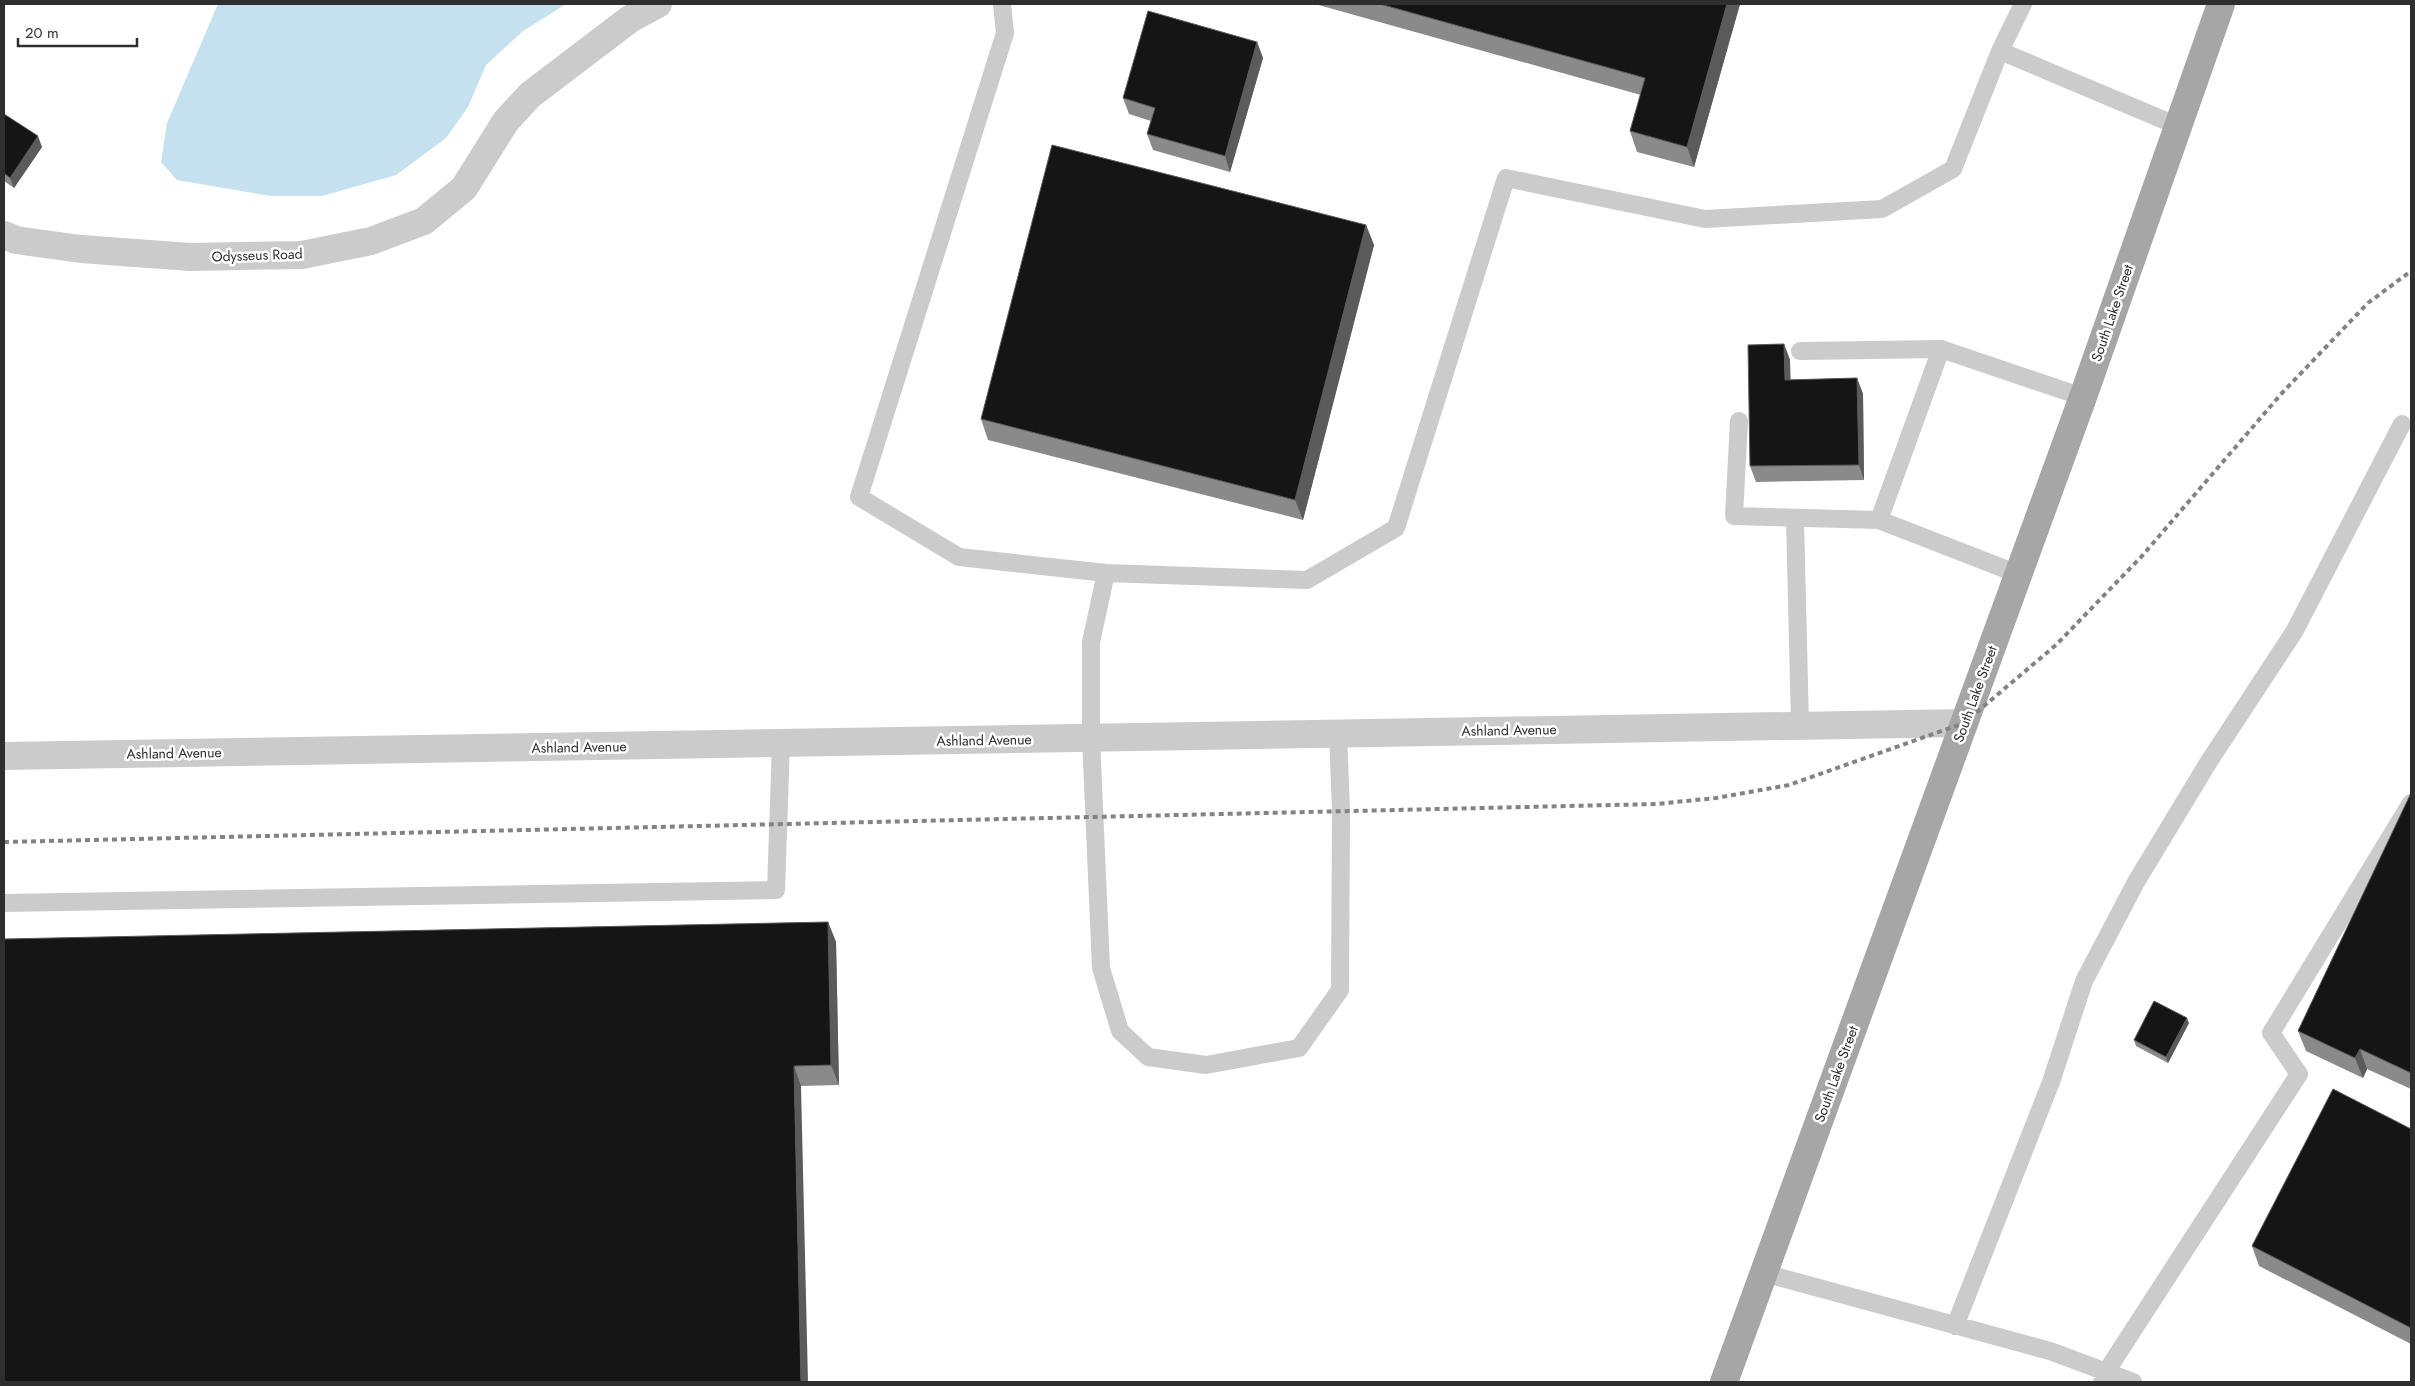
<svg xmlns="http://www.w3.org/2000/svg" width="2415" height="1386" font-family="Jost,sans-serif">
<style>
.water{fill:#c5e0ee}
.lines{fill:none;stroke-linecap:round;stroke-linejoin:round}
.service{stroke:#cbcbcb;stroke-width:18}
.minor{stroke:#cbcbcb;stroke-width:28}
.primary{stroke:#a6a6a6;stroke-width:28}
.rail{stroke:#838383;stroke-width:4;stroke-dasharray:5 4;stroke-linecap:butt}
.wall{fill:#8a8a8a}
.shaded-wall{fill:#5b5b5b}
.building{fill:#151515;stroke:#5b5b5b}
.labels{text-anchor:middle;stroke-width:5;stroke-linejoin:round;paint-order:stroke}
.street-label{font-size:14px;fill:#2e2e2e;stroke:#fff}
</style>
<rect width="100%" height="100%" fill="#fff"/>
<path class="water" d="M218,4h348l-43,27 -37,34 -18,42 -22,31 -50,37 -74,21h-52l-93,-16 -16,-18 6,-39z"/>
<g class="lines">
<path class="service" d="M1002,4l3,29 -146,464 100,60 147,16
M2000,51l23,-47
M1800,351l141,-2 142,48
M1739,421l-5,95 145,4 139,54
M1795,519l5,206
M1879,520l62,-171
M1338,733l3,78 -1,179 -41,58 -93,17 -58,-8 -28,-26 -19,-63 -10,-230v-96l15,-69 201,7 89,-52 110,-350 199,41 177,-10 71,-40 47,-118 178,75
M4,903l772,-13 5,-147
M1764,1273l286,78 83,31
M1955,1326l96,-244 33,-101 52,-99 72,-119 86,-131 108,-208
M2102,1382l4,-10 193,-298 -28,-41 140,-230"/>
<path class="minor" d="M4,235l12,5 65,9 109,8 112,-2 69,-14 53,-20 40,-33 42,-67 24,-26 100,-76 28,-15
M4,756l1960,-33"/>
<path class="primary" d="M1724,1382l359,-985 138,-393"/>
<path class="rail" d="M4,842l1652,-38 60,-6 73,-13 175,-62 92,-78 86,-89 140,-163 86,-90 43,-32"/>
</g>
<path class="wall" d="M1315,4h425l-46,163 -57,-15 -7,-21 11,-36z
M1257,42l6,16 -33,114 -77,-22 -6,-16 4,-13 -22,-7 -6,-16z
M4,114l38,33 -28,41 -10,-7z
M1366,225l8,20 -71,275 -315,-80 -7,-21z
M1784,344l6,16v20l67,-2 6,16 1,86 -108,2 -6,-16z
M2411,793v296l-44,-20 -4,9 -57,-27 -8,-20z
M828,922l8,20 3,143 -38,1 -797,296z
M2189,1023l-21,40 -32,-17 -2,-6z
M2411,1129v215l-152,-78 -7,-20z"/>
<path class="shaded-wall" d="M1727,4h13l-46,163 -7,-20z
M1257,42l6,16 -33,114 -5,-16z
M38,136l4,11 -28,41 -4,-10z
M1366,225l8,20 -71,275 -8,-20z
M1784,344l6,16 1,35 -6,-15z
M1857,378l6,16 1,86 -5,-15z
M828,922l8,20 3,143 -8,-20z
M2187,1018l2,5 -21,40 -2,-6z
M2360,1049l7,20 -4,9 -8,-20z
M794,1066l7,20 7,296h-7z"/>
<path class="building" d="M1380,4h347l-40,143 -57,-16 15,-53z
M1148,11l109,31 -32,114 -78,-22 8,-26 -32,-10z
M4,114l34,22 -28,42 -6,-5z
M1052,145l314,80 -71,275 -314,-81z
M1784,344l1,36 72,-2 2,87 -109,1 -2,-121z
M2411,793v280l-51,-24 -5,9 -57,-27z
M828,922l3,143 -37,1 7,316h-797v-443z
M2154,1001l33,17 -21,39 -32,-17z
M2333,1089l78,40v199l-159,-82z"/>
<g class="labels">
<g class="street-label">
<text transform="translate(257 255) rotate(-2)" y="5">Odysseus Road</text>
<text transform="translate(2112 313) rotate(-71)" y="5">South Lake Street</text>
<text transform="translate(1975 694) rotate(-70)" y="5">South Lake Street</text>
<text transform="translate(1509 730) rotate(-1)" y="5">Ashland Avenue</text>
<text transform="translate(984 740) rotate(-1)" y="5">Ashland Avenue</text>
<text transform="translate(579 747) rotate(-1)" y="5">Ashland Avenue</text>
<text transform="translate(174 753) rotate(-1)" y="5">Ashland Avenue</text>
<text transform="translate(1836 1074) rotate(-70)" y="5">South Lake Street</text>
</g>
</g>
<rect width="2415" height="1386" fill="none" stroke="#2e2e2e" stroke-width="10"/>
<path d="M18 38v8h119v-8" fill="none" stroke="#2e2e2e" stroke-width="2.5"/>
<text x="25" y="38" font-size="15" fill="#2e2e2e" stroke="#ffffff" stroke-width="4" paint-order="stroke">20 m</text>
</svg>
